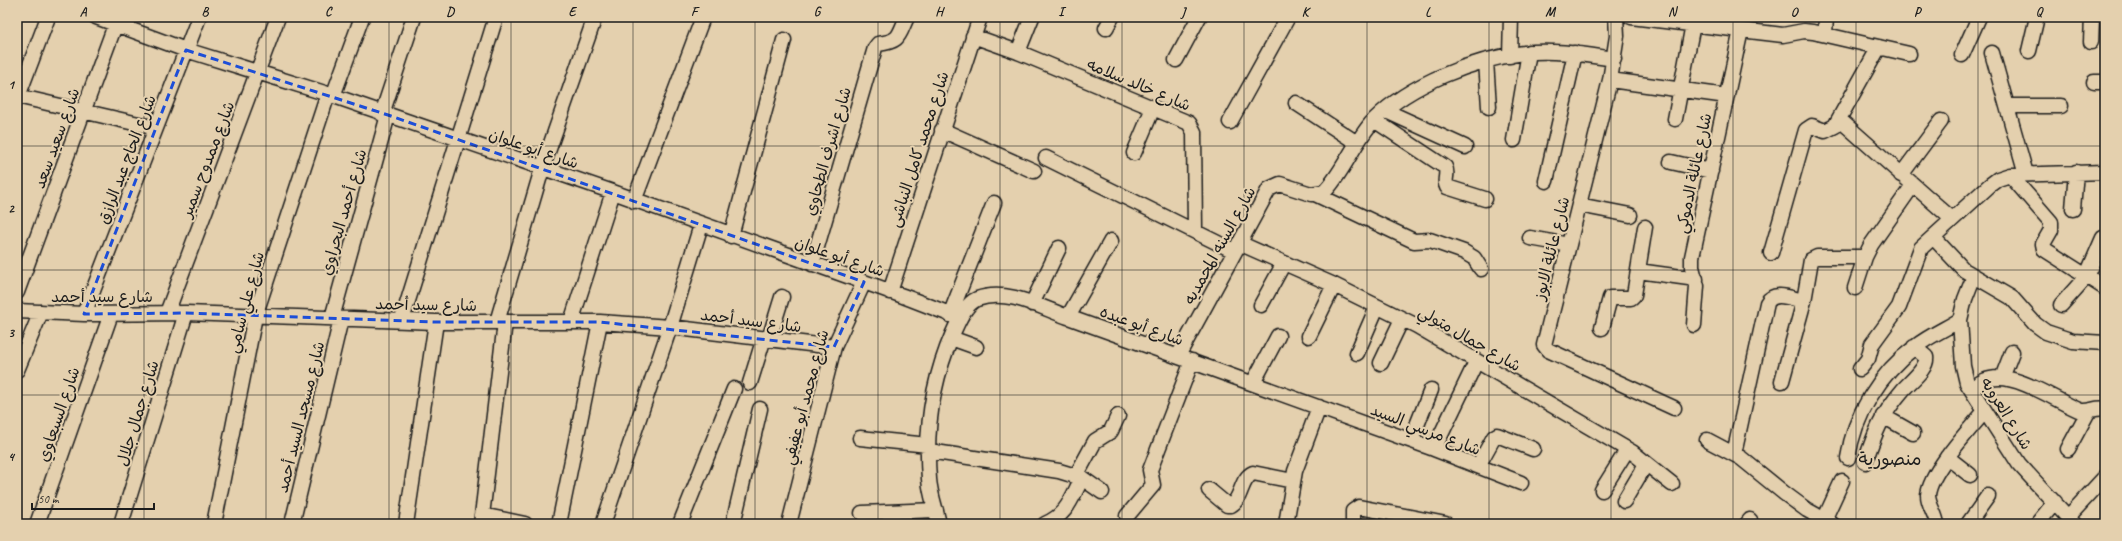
<svg xmlns="http://www.w3.org/2000/svg" width="2122" height="541" font-family="Caveat,'Playpen Sans Arabic',sans-serif">
<style>
.lines{fill:none;stroke-linecap:round;stroke-linejoin:round}
.street-casing{stroke:#1c1c1c;stroke-width:17}
.street{stroke:#e4d0ae;stroke-width:14}
.marked{fill:none;stroke:#1d4ed8;stroke-width:3;stroke-dasharray:8 5;stroke-linejoin:round}
.grid{fill:none;stroke:#1c1c1c;stroke-width:1;stroke-opacity:0.55}
.labels{text-anchor:middle;stroke-width:4;stroke-linejoin:round;paint-order:stroke}
.street-label{font-size:16px;fill:#1c1c1c;stroke:#e4d0ae}
.quarter-label{font-size:18px;fill:#1c1c1c;stroke:#e4d0ae}
.neatline{fill:none;stroke:#1c1c1c;stroke-width:1.5}
.grid-label{font-size:13px;text-anchor:middle;font-weight:bold;fill:#1c1c1c}
</style>
<rect width="100%" height="100%" fill="#e4d0ae"/>
<filter id="ink" filterUnits="userSpaceOnUse"><feTurbulence type="fractalNoise" baseFrequency=".025" numOctaves="2"/><feDisplacementMap in="SourceGraphic" scale="8" xChannelSelector="R" yChannelSelector="G"/><feConvolveMatrix kernelMatrix="1 2 1 2 8 2 1 2 1" color-interpolation-filters="sRGB"/></filter>
<g filter="url(#ink)">
<g class="lines">
<g class="street-casing">
<path id="street" d="M96,17l90,33 142,44 285,98 290,104 57,22
M1616,17l1,19 -7,44 -66,265 4,5 126,58
M1631,17l152,18 21,-4 9,1 96,22
M1106,28l6,-11
M1825,34l1,-17
M973,36l45,16 171,71 5,9 1,99
M2091,42l1,-25
M2029,51l8,-34
M1018,52l14,-35
M1992,53l34,121
M1962,55l17,-38
M1510,56l1,-39
M1176,60l23,-43
M1486,61l3,46
M1610,80l117,16
M2094,82h11
M17,96l139,32
M333,96l29,-79
M17,99l31,-82
M1296,103l61,40
M2007,106h54
M1386,111l79,36
M382,114l32,-97
M1675,119l18,-95
M1839,119l113,100
M1374,120l71,47c4,7 -2,13 2,20l38,12
M1230,122l58,-105
M942,130l92,41
M1514,140l15,-88
M1134,153l19,-45
M1046,158l188,93
M1671,162l40,9
M1901,175l40,-54
M2010,175l41,47v8l-8,14 1,5 61,39
M1546,181l29,-128
M1315,194l99,47 16,-1 34,12 10,6 7,11
M634,201l69,-184
M1579,205l51,10
M2073,209l3,-37
M731,236l53,-196
M1933,237l31,33 48,28 23,26 11,8 27,9 32,2
M1530,238l39,7
M1239,243l95,42 83,41 215,126 40,32
M1771,253l35,-123 6,-4 13,5 10,-5 44,-79
M812,264l63,-216 3,-4c23,-3 20,-8 29,-27
M1638,271l58,8
M1974,276l-9,23 -5,21 3,46 4,17 52,81 55,60
M1855,288l10,-31 6,-12 42,-60
M17,292l101,-275
M890,292l90,-275
M1032,304l27,-56
M1261,305l23,-42
M2061,305l25,-28 17,-39
M17,311l67,3 102,-1 250,9h164l70,5 164,20
M167,313l111,-296
M84,314l115,-297
M950,315l44,-112
M1068,317l43,-76
M332,318l56,-203
M402,320l94,-303
M497,322l45,-153 53,-152
M571,322l42,-130
M1694,325l3,-39 -5,-19v-10l49,-227
M1602,328l8,-30h21l3,-3 11,-68
M1309,336l25,-51
M951,338l25,9
M769,339l13,-42
M1357,353l20,-46
M1178,356l91,-167 11,-5 31,10 13,-2c18,-17 31,-52 50,-72 36,-36 100,-61 150,-67 28,-4 62,2 90,6
M1381,363l21,-44
M1860,369l8,-10 4,-15 27,-37 22,-59 69,-63 8,-6 12,-4 95,-3
M17,370l24,-58
M2002,378l10,-26
M1782,381l22,-80 7,-41 6,-3h48
M750,383l14,-45
M1253,383l25,-47
M1972,390c28,-32 78,9 109,21 9,1 15,-4 24,-2
M1883,416l30,17
M860,438l68,7
M1411,440l20,-50
M1707,440l34,18 43,35 23,17 25,14
M1434,449l42,-87
M2068,449l20,-37
M929,451l130,20 23,7 20,14
M1734,454l33,-151c7,-13 25,-4 37,-2
M1947,457l23,18
M1848,458c6,-43 32,-85 67,-111 14,-11 30,-18 45,-27
M1865,462c10,-29 17,-48 37,-71 7,-9 26,-22 24,-34l-12,-10
M1478,466l16,-29 3,-2 36,14
M1076,476l19,-35 16,-10 7,-15
M1209,490l18,15h4c11,-6 9,-26 22,-32l40,8
M1602,490l25,-40
M1624,501l22,-37
M862,513l74,-3
M482,515l43,9
M1127,516l26,-31 -3,-15 42,-109
M2068,517l37,-40
M1824,520l18,-39
M37,524l74,-210
M121,524l65,-211
M214,524l41,-208 73,-222
M292,524l49,-205
M406,524l30,-202
M481,524l24,-202
M559,524l41,-202
M603,524l67,-197 31,-102
M680,524l54,-135
M733,524l27,-115
M789,524l45,-177 30,-65
M939,524c-3,-15 -9,-30 -10,-45 -4,-50 4,-100 24,-146 5,-11 12,-29 24,-34 30,-11 63,8 91,18l366,132 87,34
M1045,524c22,-9 26,-25 37,-46
M1286,524l9,-53 24,-64
M1353,524v-13l6,-4 87,17
M1747,524l3,-4
M1937,524c-1,-10 -9,-19 -9,-29 2,-23 42,-66 57,-84
M1968,524l20,-28
M2037,524l18,-22"/>
</g>
<use href="#street" class="street"/>
</g>
</g>
<path class="marked" d="M186,50l202,65 476,167 -30,65 -234,-25h-164l-250,-9 -102,1z"/>
<path class="grid" d="M144,17v507M266,17v507M389,17v507M511,17v507M633,17v507M755,17v507M878,17v507M1000,17v507M1122,17v507M1244,17v507M1367,17v507M1489,17v507M1611,17v507M1733,17v507M1856,17v507M1978,17v507M17,146h2088M17,270h2088M17,395h2088"/>
<g class="labels">
<g class="street-label">
<text transform="translate(1139 84) rotate(23)" y="6">شارع خالد سلامه</text>
<text transform="translate(56 138) rotate(-70)" y="6">شارع سعيد سعد</text>
<text transform="translate(534 148) rotate(19)" y="6">شارع أبو علوان</text>
<text transform="translate(918 149) rotate(-72)" y="6">شارع محمد كامل النباشى</text>
<text transform="translate(827 151) rotate(-74)" y="6">شارع اشرف الطحاوي</text>
<text transform="translate(126 159) rotate(-69)" y="6">شارع الحاج عبد الرازق</text>
<text transform="translate(207 159) rotate(-69)" y="6">شارع ممدوح سمير</text>
<text transform="translate(1693 173) rotate(-78)" y="6">شارع عائلة الدموكي</text>
<text transform="translate(343 212) rotate(-74)" y="6">شارع أحمد البحراوي</text>
<text transform="translate(1219 245) rotate(-61)" y="6">شارع السنه المحمديه</text>
<text transform="translate(1551 248) rotate(-76)" y="6">شارع عائلة الابوز</text>
<text transform="translate(840 256) rotate(19)" y="6">شارع أبو علوان</text>
<text x="102" y="302">شارع سيد أحمد</text>
<text transform="translate(245 302) rotate(-75)" y="6">شارع علي سامي</text>
<text transform="translate(426 304) rotate(1)" y="6">شارع سيد أحمد</text>
<text transform="translate(751 320) rotate(7)" y="6">شارع سيد أحمد</text>
<text transform="translate(1142 325) rotate(20)" y="6">شارع أبو عبده</text>
<text transform="translate(1470 338) rotate(30)" y="6">شارع جمال متولي</text>
<text transform="translate(805 397) rotate(-75)" y="6">شارع محمد أبو عفيفي</text>
<text transform="translate(137 413) rotate(-73)" y="6">شارع جمال جلال</text>
<text transform="translate(2007 413) rotate(58)" y="6">شارع العروبه</text>
<text transform="translate(58 414) rotate(-71)" y="6">شارع السبعاوي</text>
<text transform="translate(300 417) rotate(-76)" y="6">شارع مسجد السيد أحمد</text>
<text transform="translate(1426 429) rotate(21)" y="6">شارع مرسي السيد</text>
</g>
<g class="quarter-label">
<text x="1890" y="465">منصورية</text>
</g>
</g>
<rect width="2122" height="541" fill="none" stroke="#e4d0ae" stroke-width="44"/>
<path d="M32 503v6h122v-6" fill="none" stroke="#1c1c1c" stroke-width="2"/>
<text x="38" y="503" font-size="12" fill="#1c1c1c" stroke="#e4d0ae" stroke-width="3" paint-order="stroke">50 m</text>
<rect x="22" y="22" width="2078" height="497" class="neatline"/>
<g class="grid-label">
<text x="83" y="16">A</text>
<text x="205" y="16">B</text>
<text x="328" y="16">C</text>
<text x="450" y="16">D</text>
<text x="572" y="16">E</text>
<text x="694" y="16">F</text>
<text x="817" y="16">G</text>
<text x="939" y="16">H</text>
<text x="1061" y="16">I</text>
<text x="1183" y="16">J</text>
<text x="1305" y="16">K</text>
<text x="1428" y="16">L</text>
<text x="1550" y="16">M</text>
<text x="1672" y="16">N</text>
<text x="1794" y="16">O</text>
<text x="1917" y="16">P</text>
<text x="2039" y="16">Q</text>
<text x="11" y="89">1</text>
<text x="11" y="213">2</text>
<text x="11" y="337">3</text>
<text x="11" y="461">4</text>
</g>
</svg>
